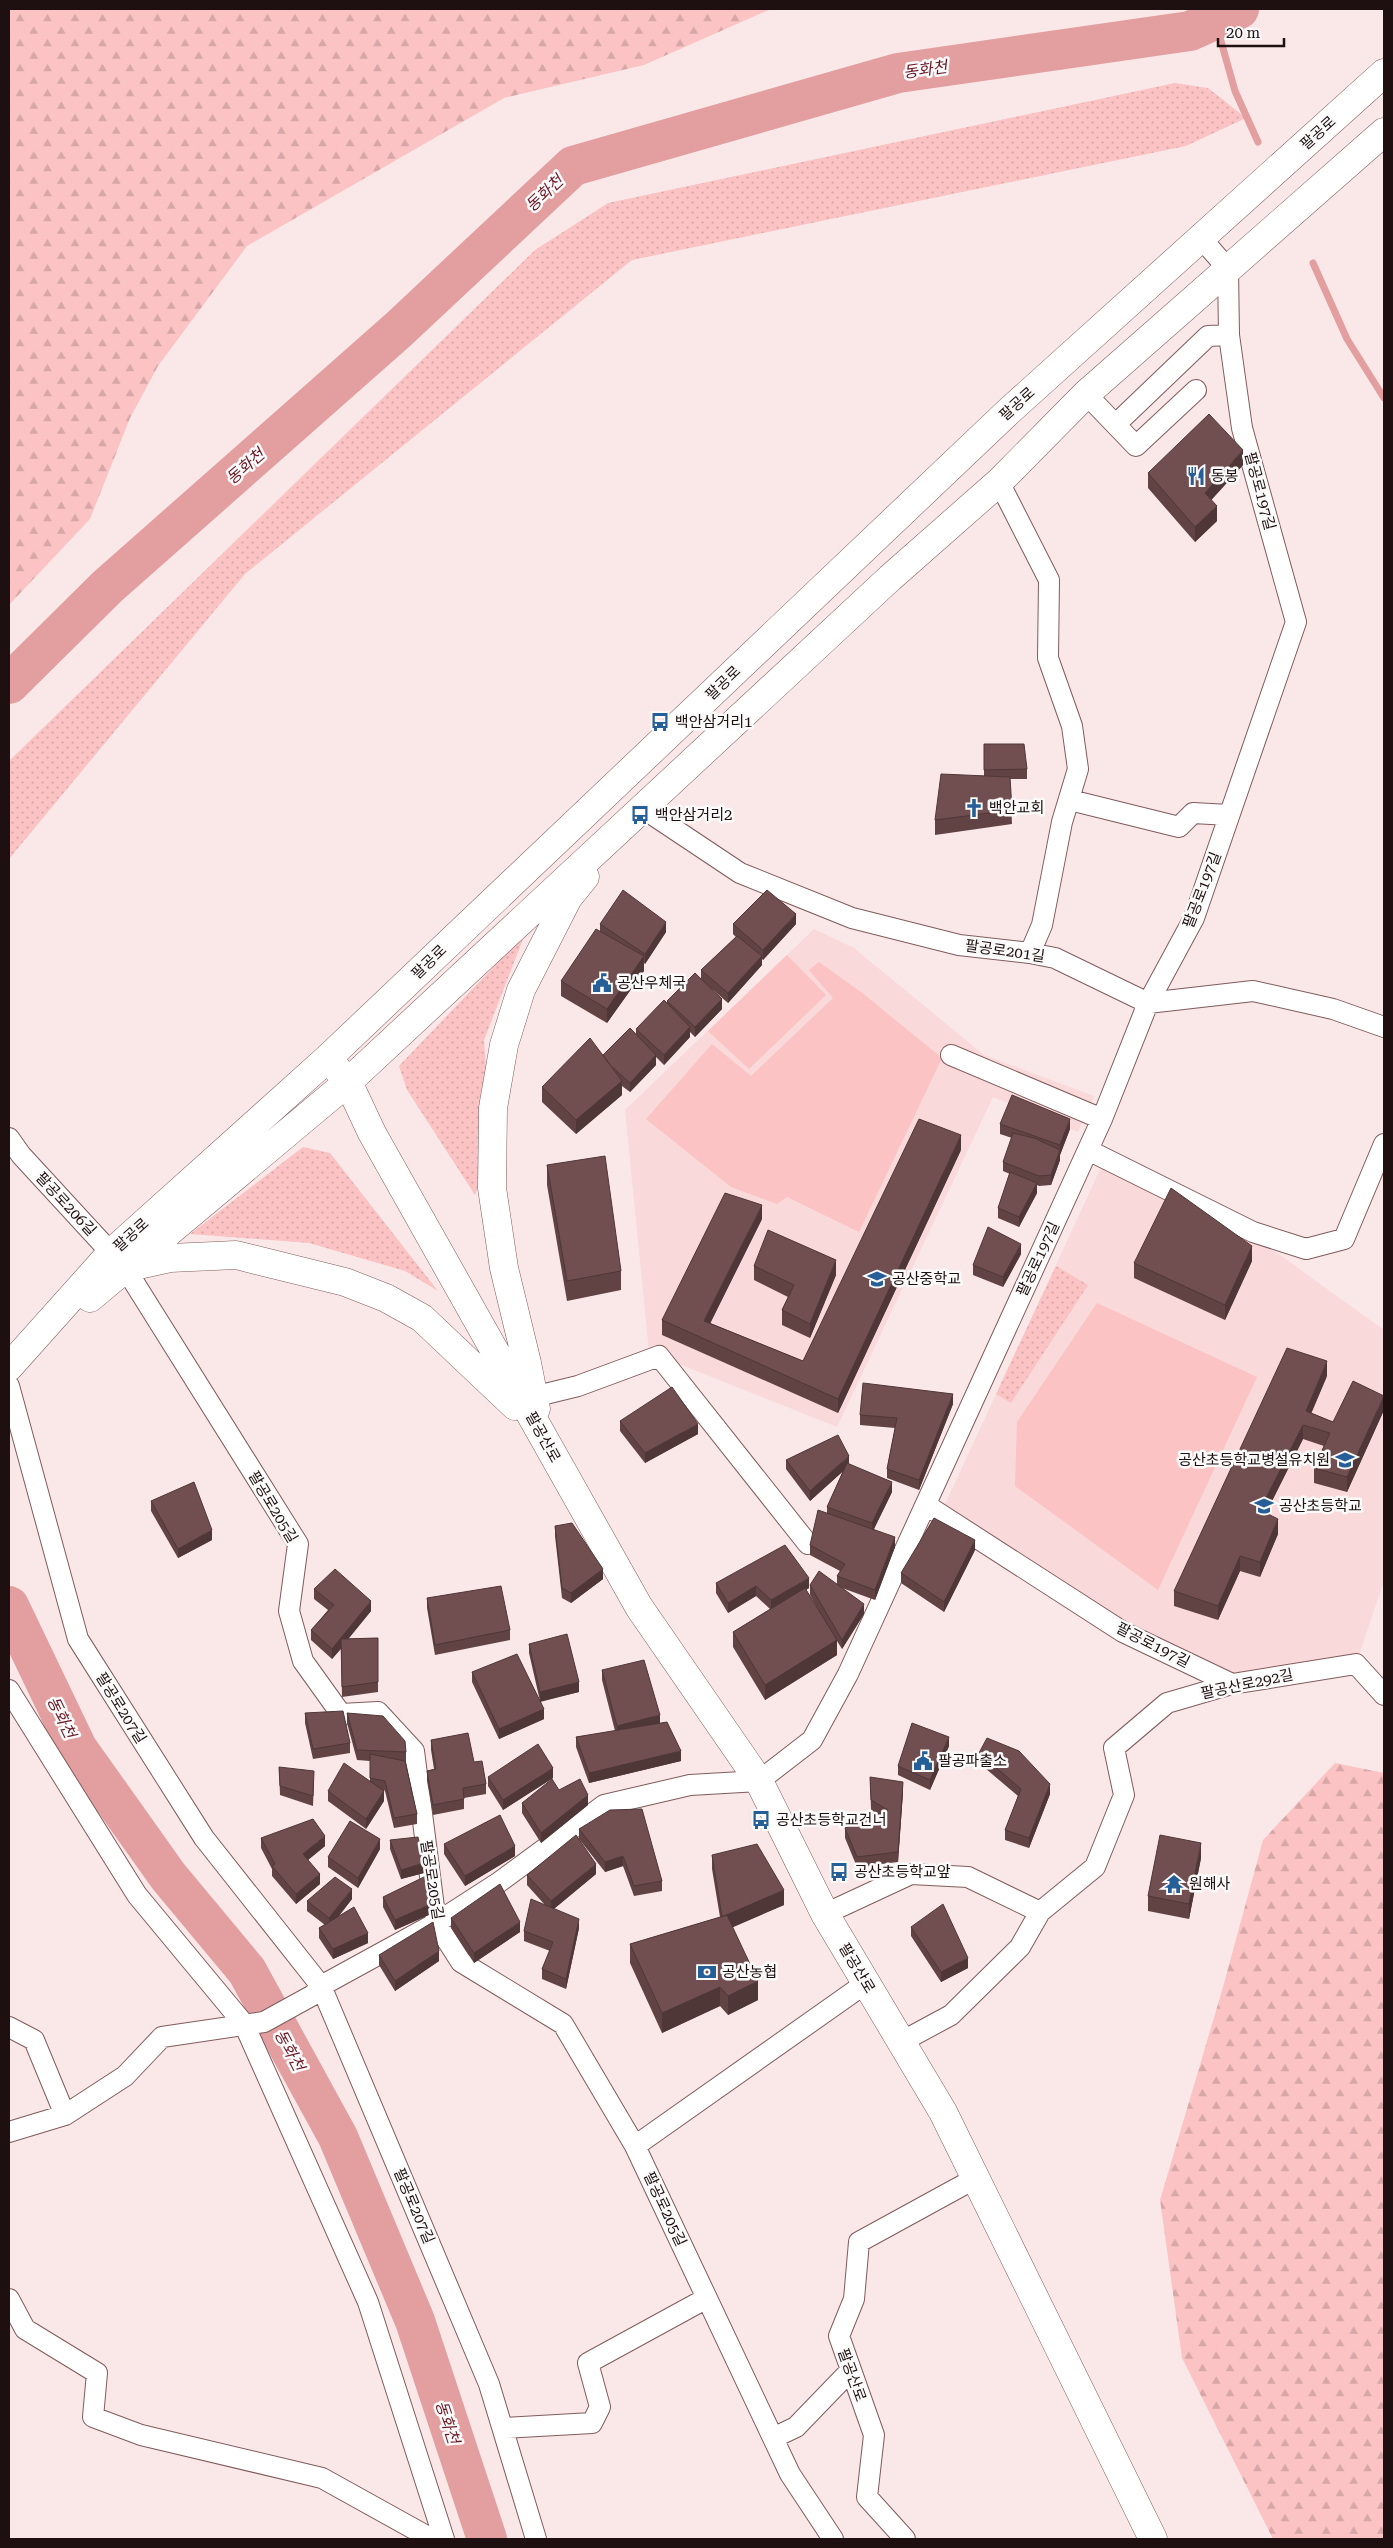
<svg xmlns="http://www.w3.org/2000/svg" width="1393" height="2548" font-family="'Roboto Serif','Noto Sans KR',serif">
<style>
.built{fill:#f9d9da}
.green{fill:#fbc3c4}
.forest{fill:url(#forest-firs)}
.park{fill:url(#park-dots)}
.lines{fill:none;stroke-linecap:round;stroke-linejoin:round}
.stream{stroke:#e39ea0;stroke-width:7}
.river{stroke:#e39ea0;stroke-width:40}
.street-casing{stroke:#805b5c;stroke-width:22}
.secondary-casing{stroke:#805b5c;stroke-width:29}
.street{stroke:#fff;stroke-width:20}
.secondary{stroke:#fff;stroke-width:28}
.wall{fill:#614344}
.shaded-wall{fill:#4f3737}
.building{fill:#714e4f;stroke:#4f3737}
.labels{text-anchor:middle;stroke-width:5;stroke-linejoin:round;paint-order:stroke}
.street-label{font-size:15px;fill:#1e1010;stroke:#fafafa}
.poi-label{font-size:15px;fill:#1e1010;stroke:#fafafa;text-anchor:start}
.water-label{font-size:16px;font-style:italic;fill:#691824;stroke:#fafafa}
</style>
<defs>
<pattern id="forest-firs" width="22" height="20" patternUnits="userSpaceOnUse" patternTransform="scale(1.25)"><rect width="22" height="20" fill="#fbc3c4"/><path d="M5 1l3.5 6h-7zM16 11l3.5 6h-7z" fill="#d7a6a7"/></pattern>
<pattern id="park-dots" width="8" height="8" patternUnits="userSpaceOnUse" patternTransform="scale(1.25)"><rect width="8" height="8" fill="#fbc3c4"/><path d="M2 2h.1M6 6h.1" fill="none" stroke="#d7a6a7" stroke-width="1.8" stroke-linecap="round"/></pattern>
</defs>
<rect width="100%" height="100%" fill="#fae8e8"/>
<path class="built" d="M814,929l40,19 130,107 110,41 -16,36 -85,-35 -156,330 -188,-75 -24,-242z
M1105,1159l175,96 104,75v251l-28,83 -124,20 -291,-169 -7,13z"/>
<path class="green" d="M787,955l39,40 -77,74 -41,-38z
M819,962l42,30 81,66 -83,174 -72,-35 -10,7 -46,-17 -85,-68 66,-75 39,32 82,-78 -24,-28z
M1097,1303l160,74 -99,213 -143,-104 2,-64z"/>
<path class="forest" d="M9,9h762l-127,56 -140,33 -257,148 -89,120 -28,52 -40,101 -81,86z
M1335,1763l49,10v766h-111l-91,-181 -22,-158 63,-213 40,-147z"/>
<path class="park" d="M1175,83l33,5 38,30 -60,28 -554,114 -387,314 -236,285v-98l526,-511 73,-47z
M525,934l-41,106 8,109 -17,46 -68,-105 -8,-24z
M303,1147l27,6 108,138 -33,-20 -96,-28 -119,-9z
M1056,1266l32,19 -77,118 -15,-9z"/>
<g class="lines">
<path class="stream" d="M1215,20l20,71 23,51
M1313,263l34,76 37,59"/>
<path class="river" d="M9,684l98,-97 291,-257 175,-164 325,-93 292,-42 49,-22
M9,1606l68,142 91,128 79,95 91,166 77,184 72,218"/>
<g class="street-casing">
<path id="street" d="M1086,394l50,52 60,-56
M1116,424l92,-88 21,-1
M999,482l50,98 -1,78 24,68 6,43 -16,53 -20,103 -12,28
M1070,800l109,27 14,-14 36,2
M641,807l99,66 112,45 107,27 71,8 25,5 93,45 105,-12 80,18 51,18
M951,1055l151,64
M9,1138l12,17 104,113 173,276 -9,67 14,50 38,53 37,-2 36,39 22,172 25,39 102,62 72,122 155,328 43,65
M1088,1150l165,82 53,17 38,-10 40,-95
M9,1386l69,253 126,199 117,148 168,398 47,155
M533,1397l45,-11 81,-30 149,188
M926,1505l197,127 109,52
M9,1690l128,205 107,129 124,278 76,237
M825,1914l86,-40 57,3 72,35
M9,2027l25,13 31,75
M901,2042l50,-27 69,-68 20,-35 55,-45 29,-72 -10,-47 53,-45 65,-19 124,-20 28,31
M9,2132l56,-17 60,-39 37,-39 102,-15 49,-27 8,-9 115,-63 62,-40 106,-78 86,-20 69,-4 53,-41 36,-66 254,-555 46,-116 46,-85 102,-296 -54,-194 -13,-93 -1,-66 -27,-31
M635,2146l231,-163
M9,2299l16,30 72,44 -4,44 48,18 181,43 110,61
M503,2428l89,-5 8,-16 -12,-44 119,-65
M773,2438l23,-11 55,-57
M905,2539l-38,-42 7,-62 -35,-99 15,-37 5,-57 117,-64"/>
</g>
<g class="secondary-casing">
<path id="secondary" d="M337,1069l11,13 24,51 267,474 120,174 66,133 118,198 210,427
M129,1267l41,-9 66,-3 109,27 41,16 36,20 93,88
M90,1298l258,-216 542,-504 109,-96 87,-88 298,-262
M9,1367l102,-114 217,-195 681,-647 375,-338
M536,1409l-9,-46 -23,-95 -12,-80 1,-80 11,-63 17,-55 47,-92 17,-21"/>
</g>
<use href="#street" class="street"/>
<use href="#secondary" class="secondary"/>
</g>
<path class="wall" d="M1243,465l-32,35 6,21 -22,21 -47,-54v-15z
M984,744l43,25v10h-17l2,45 -77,11v-15l49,-44z
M600,924l66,8 -21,32 -1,-1v8l-37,52 -46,-27v-15l39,-50z
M733,924h63l-33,36 -1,-1v6l-34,38 -16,-14 10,20 -27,28 -5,-5v5l-26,28 -8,-8v8l-26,27 -8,-6v9l-46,39 -34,-32v-15l61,-32 33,-21v-5l31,-26v-2l34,-23v-8l35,-33 -3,-3z
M1000,1124l70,5 -10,26v5l-9,25 -12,1 -2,-1v8l-18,34 -21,-9v-10l12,-34 -7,-3v-9l9,-24 -12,-4z
M961,1150l-123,263 -176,-78v-15l100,-101 -52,104 93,38z
M547,1165l74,106v19l-54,11 -20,-116z
M1021,1254l-18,33 -30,-12v-10z
M1252,1261l-27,59 -91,-42v-15z
M754,1266l82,9 -26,63 -28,-13v-15l6,-13 -34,-17z
M1327,1376l-16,37 22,9 51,-12 -37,82 -33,-9v-15l10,-22 -21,-7 -37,74 12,21 -18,43 -20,-6 -22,49 -44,-14v-15z
M953,1404l-34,86 -32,-12v-9l8,-41 -35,-3v-10z
M620,1421l78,13 -53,29 -25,-32z
M786,1460l63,4 43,28 -18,37 21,18 -20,53 -33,-12 22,26 -22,35 -5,-8v14l-72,45 -32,-53v-15l37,-23 -14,-13 -28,17 -12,-20v-10l93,5 -3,2 16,26 -12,-21v-10l27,-1v-8l3,-5 -30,-16v-10l17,-32v-6l16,-36 -33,30 -24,-32z
M151,1501l61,39 -34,18 -27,-47z
M555,1526l48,53 -32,24 -9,-5 -7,-62z
M975,1550l-31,62 -43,-29v-10z
M314,1589l57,22 -23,28 30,-1v54l-36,5 -1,-48 -9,10 -21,-19v-10l17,-20 -14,-11z
M427,1598l83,32v10l-75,15 -8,-47z
M529,1644l50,48 -39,9 4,18 -45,20 -27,-57v-10l68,29 -11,-48z
M602,1670l58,53 21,38 -92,22 -13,-36v-10l39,-6 -13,-51z
M305,1713l45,30v10l-37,6 -8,-36z
M347,1713l59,39v10l11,52v10l-23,4 -9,-37 -1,-1v11l-18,28 -38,-28v-10l42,-10v-20l-13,-1 -10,-37z
M431,1740l43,22 12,22v10l-22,4v11l-31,6 -6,-34v-10l7,-2 -3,-19z
M949,1746l-19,44 -32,-15v-9z
M979,1753l71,41 -21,54 -24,-8v-10l13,-34 -39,-33z
M279,1767l35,14 -1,25 -33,-11z
M488,1777l65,1 -50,32 -15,-24z
M870,1777l33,15 -5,70 -41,5 -12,-29v-10l33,-14 -7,-4z
M559,1790l29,15 -47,38 -19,-30v-10z
M579,1829l83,52v10l-28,5 -11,-30 -18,6 -26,-33z
M261,1838l64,8 -17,14 12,24 -24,20 -24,-28v-7l-11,-21z
M390,1840l34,33 -23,6 -11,-30z
M444,1844l71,12 -50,30 -21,-32z
M380,1849l-22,39 -30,-21v-10z
M712,1855l72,50 -52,22 26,73 -30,15 -8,-9 -58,27 -32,-70v-19l90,-27 -8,-48z
M1201,1858l-12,61 -41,-8v-15z
M596,1874l-42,35 25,19 -13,61 -24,-10v-10l8,-18 -26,-10v-10l21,-26 -18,-20v-10z
M383,1897l48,17 -36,16 -12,-23z
M352,1899l-13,17 29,27 -35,16 -14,-21v-10l6,-3 -18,-14v-10z
M451,1918l69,14 -46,31 -23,-35z
M911,1927l57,41 -27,14 -30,-46z
M379,1955l60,6 -44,30 -16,-26z"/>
<path class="shaded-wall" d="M1243,450v15l-38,42v-14z
M1217,506v15l-22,21v-15z
M796,914v10l-33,36v-10z
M666,922v10l-21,32v-10z
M644,956v15l-37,52v-14z
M762,956v9l-34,38v-10z
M722,999v10l-27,28v-10z
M690,1027v10l-26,28v-10z
M656,1055v10l-26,27v-9z
M622,1081v14l-46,39v-14z
M1070,1119v10l-10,26v-10z
M961,1135v15l-123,263v-14z
M1060,1150v10l-9,25v-10z
M1037,1183v10l-18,34v-10z
M762,1205v14l-58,117v-15z
M1021,1244v10l-18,33v-10z
M1252,1246v15l-27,59v-15z
M836,1260v15l-26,63v-14z
M1327,1361v15l-21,50v-15z
M953,1394v10l-34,86v-10z
M1384,1396v14l-37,82v-15z
M698,1424v10l-53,29v-10z
M1303,1425v14l-43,86v-15z
M849,1456v10l-39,35v-10z
M892,1482v10l-20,41v-10z
M1278,1519v15l-18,43v-15z
M212,1530v10l-34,18v-9z
M895,1537v10l-20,53v-10z
M975,1540v10l-31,62v-10z
M1240,1556v15l-22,49v-14z
M603,1569v10l-32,24v-10z
M809,1578v10l-38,22v-10z
M756,1586v10l-28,17v-10z
M371,1601v10l-39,48v-10z
M864,1604v10l-22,35v-9z
M837,1640v15l-72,45v-15z
M579,1682v10l-39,10v-10z
M544,1709v10l-45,20v-10z
M660,1715v10l-43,11v-10z
M949,1737v9l-19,44v-10z
M681,1751v10l-92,22v-10z
M553,1768v10l-50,32v-10z
M903,1782v10l-5,70v-10z
M1050,1784v10l-21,54v-10z
M384,1791v10l-18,28v-10z
M588,1795v10l-47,38v-10z
M325,1836v10l-22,18v-10z
M380,1839v10l-22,39v-10z
M1201,1843v15l-12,61v-15z
M515,1846v10l-50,30v-10z
M623,1856v10l-18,6v-10z
M424,1863v10l-23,6v-9z
M596,1864v10l-45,37v-10z
M320,1874v10l-24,20v-10z
M352,1889v10l-23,29v-10z
M784,1890v15l-62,27v-15z
M431,1904v10l-36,16v-10z
M579,1919v9l-13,61v-10z
M520,1922v10l-46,31v-10z
M368,1933v10l-35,16v-10z
M439,1951v10l-44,30v-10z
M968,1958v10l-27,14v-10z
M758,1981v19l-30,15v-19z
M720,1987v19l-58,27v-20z"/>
<path class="building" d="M1209,414l34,36 -38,43 12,13 -22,21 -47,-54z
M984,744h40l3,25 -43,1z
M941,774l69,3 2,33 -77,10z
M623,890l43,32 -21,32 -45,-30z
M767,890l29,24 -33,36 -30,-26z
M596,929l48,27 -37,53 -46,-28z
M737,936l25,20 -34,37 -27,-23z
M695,973l27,26 -27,28 -28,-26z
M664,1000l26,27 -26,28 -28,-26z
M630,1028l26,27 -26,28 -20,-18 -7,-10z
M590,1038l32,43 -46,39 -34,-33z
M1012,1095l58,24 -10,26 -60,-21z
M919,1119l42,16 -123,264 -176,-79 63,-127 37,12 -58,116 99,40z
M1013,1133l21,5 26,12 -9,25 -12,1 -36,-14z
M605,1156l16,115 -54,10 -20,-116z
M1010,1172l27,11 -18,34 -21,-9z
M1171,1188l81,58 -27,59 -91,-42z
M988,1227l33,17 -18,33 -30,-12z
M768,1230l68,30 -26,64 -28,-14 12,-25 -40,-19z
M1287,1348l40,13 -21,50 27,11 20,-41 31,15 -37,81 -33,-9 16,-35 -27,-8 -43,85 18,9 -18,43 -20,-6 -22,50 -44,-15z
M863,1383l90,11 -34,86 -32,-11 10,-51 -37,-3z
M672,1387l26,37 -53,29 -25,-32z
M838,1435l11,21 -39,35 -24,-31z
M847,1463l45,19 -20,41 -45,-16z
M194,1482l18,48 -34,19 -27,-48z
M818,1510l77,27 -20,53 -38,-14 8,-12 -35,-19z
M934,1518l41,22 -31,62 -43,-29z
M572,1523l31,46 -32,24 -9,-5 -7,-62z
M785,1545l24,33 -38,22 -15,-14 -28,17 -12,-20z
M335,1569l36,32 -39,48 -21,-19 23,-25 -20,-16z
M819,1571l45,33 -22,36 -32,-55z
M501,1586l9,44 -75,15 -8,-47z
M805,1588l32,52 -72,45 -32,-53z
M567,1634l12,48 -39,10 -11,-48z
M378,1638v44l-36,5 -1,-48z
M517,1654l27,55 -45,20 -27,-57z
M644,1660l16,55 -43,11 -15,-56z
M343,1711l7,32 -37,6 -8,-36z
M347,1713l36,3 22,25 1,11 -49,-2z
M667,1722l14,29 -92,22 -13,-36z
M912,1723l37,14 -19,43 -32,-14z
M468,1733l6,29 8,-1 4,23 -23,4 1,11 -31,6 -6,-34 9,-2 -5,-29z
M987,1738l32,13 31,33 -21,54 -24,-8 16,-41 -42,-36z
M538,1744l15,24 -50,32 -15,-23z
M370,1754l35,7 12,53 -23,4 -9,-37 -15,-3z
M344,1763l40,28 -18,28 -38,-28z
M279,1767l35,4 -1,25 -33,-10z
M870,1777l33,5 -5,70 -41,5 -12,-29 43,-18 -17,-10z
M552,1779l7,11 21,-11 8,16 -47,38 -19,-30z
M642,1809l20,72 -28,5 -11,-30 -18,6 -26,-33 31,-19z
M500,1815l15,31 -50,30 -21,-32z
M313,1819l12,17 -22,18 17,20 -24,20 -24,-28 3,-2 -14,-26z
M350,1821l30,18 -22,39 -30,-21z
M576,1835l20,29 -45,37 -24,-26z
M1160,1835l41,8 -12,61 -41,-8z
M418,1837l6,26 -23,7 -11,-30z
M757,1844l27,46 -62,27 -10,-62z
M426,1876l5,28 -36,16 -12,-23z
M335,1877l17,12 -23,29 -22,-17z
M500,1884l20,38 -46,31 -23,-35z
M531,1899l48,20 -13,60 -24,-10 11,-27 -29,-11z
M943,1904l25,54 -27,14 -30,-45z
M354,1907l14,26 -35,16 -14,-21z
M727,1915l31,66 -30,15 -8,-9 -58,26 -32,-69z
M433,1922l6,29 -44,30 -16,-26z"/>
<defs>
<g id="restaurant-bare" transform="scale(1.5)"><path d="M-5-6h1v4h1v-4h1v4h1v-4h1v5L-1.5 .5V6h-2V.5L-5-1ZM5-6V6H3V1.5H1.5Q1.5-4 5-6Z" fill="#265f97" stroke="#fafafa" stroke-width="2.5" paint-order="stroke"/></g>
<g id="bus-bare" transform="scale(1.5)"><path d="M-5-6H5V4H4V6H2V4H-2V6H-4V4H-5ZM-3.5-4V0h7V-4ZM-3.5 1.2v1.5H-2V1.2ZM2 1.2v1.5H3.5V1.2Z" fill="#265f97" stroke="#fafafa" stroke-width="2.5" paint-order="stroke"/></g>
<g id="church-bare" transform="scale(1.5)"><path d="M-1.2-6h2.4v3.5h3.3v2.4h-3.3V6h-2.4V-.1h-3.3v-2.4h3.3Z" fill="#265f97" stroke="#fafafa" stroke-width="2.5" paint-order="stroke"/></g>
<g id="civic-bare" transform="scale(1.5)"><path d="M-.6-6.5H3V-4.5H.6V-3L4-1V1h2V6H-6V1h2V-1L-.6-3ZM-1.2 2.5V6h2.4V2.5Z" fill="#265f97" stroke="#fafafa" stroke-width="2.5" paint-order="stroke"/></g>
<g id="school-bare" transform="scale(1.5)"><path d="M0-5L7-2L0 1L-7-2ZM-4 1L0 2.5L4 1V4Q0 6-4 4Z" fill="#265f97" stroke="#fafafa" stroke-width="2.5" paint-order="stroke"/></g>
<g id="temple-bare" transform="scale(1.5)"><path d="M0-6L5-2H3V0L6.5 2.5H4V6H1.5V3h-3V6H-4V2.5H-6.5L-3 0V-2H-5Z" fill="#265f97" stroke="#fafafa" stroke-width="2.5" paint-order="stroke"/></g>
<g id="bank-bare" transform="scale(1.5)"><path d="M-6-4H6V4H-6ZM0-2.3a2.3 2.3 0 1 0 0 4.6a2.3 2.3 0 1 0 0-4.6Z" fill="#265f97" stroke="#fafafa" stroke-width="2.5" paint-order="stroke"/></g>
</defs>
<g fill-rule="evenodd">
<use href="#restaurant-bare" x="1196" y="476"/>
<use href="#bus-bare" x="660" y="722"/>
<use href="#church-bare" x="974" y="808"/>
<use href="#bus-bare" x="640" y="815"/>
<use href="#civic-bare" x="602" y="983"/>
<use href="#school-bare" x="877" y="1279"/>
<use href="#school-bare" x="1345" y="1460"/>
<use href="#school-bare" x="1264" y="1506"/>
<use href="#civic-bare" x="923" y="1761"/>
<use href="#bus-bare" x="761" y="1820"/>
<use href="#bus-bare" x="839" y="1872"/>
<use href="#temple-bare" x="1174" y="1884"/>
<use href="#bank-bare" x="707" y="1972"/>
</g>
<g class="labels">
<g class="street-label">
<text transform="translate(1318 133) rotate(-42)" y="5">팔공로</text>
<text transform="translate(1017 404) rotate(-42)" y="5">팔공로</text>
<text transform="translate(1260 491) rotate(75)" y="5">팔공로197길</text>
<text transform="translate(723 683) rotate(-44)" y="5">팔공로</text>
<text transform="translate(1202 890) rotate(-69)" y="5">팔공로197길</text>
<text transform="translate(1005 951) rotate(8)" y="5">팔공로201길</text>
<text transform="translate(429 962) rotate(-44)" y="5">팔공로</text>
<text transform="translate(66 1204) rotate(47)" y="5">팔공로206길</text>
<text transform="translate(131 1235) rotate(-42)" y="5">팔공로</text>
<text transform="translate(1038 1259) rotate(-65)" y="5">팔공로197길</text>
<text transform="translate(543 1437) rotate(61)" y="5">팔공산로</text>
<text transform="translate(273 1507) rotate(59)" y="5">팔공로205길</text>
<text transform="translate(1153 1645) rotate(27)" y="5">팔공로197길</text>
<text transform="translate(1247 1684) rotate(-12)" y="5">팔공산로292길</text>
<text transform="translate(121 1708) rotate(58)" y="5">팔공로207길</text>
<text transform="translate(432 1880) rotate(81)" y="5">팔공로205길</text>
<text transform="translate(857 1968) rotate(59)" y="5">팔공산로</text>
<text transform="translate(414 2206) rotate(67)" y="5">팔공로207길</text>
<text transform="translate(665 2209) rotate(65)" y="5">팔공로205길</text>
<text transform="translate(852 2375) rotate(70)" y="5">팔공산로</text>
</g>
<g class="poi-label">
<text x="1211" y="481">동봉</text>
<text x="675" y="727">백안삼거리1</text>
<text x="989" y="813">백안교회</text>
<text x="655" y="820">백안삼거리2</text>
<text x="617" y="988">공산우체국</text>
<text x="892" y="1284">공산중학교</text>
<text x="1330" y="1465" text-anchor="end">공산초등학교병설유치원</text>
<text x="1279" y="1511">공산초등학교</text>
<text x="938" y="1766">팔공파출소</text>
<text x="776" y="1825">공산초등학교건너</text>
<text x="854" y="1877">공산초등학교앞</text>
<text x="1189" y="1889">원해사</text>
<text x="722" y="1977">공산농협</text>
</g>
<g class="water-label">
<text transform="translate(925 69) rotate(-8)" y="6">동화천</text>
<text transform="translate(544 193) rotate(-43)" y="6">동화천</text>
<text transform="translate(245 466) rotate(-41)" y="6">동화천</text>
<text transform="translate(62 1717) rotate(64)" y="6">동화천</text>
<text transform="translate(290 2050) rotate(62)" y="6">동화천</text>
<text transform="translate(448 2422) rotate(72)" y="6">동화천</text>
</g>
</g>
<rect width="1393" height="2548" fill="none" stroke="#1e1010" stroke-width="20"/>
<path d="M1218 38v8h66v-8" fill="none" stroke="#1e1010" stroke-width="2.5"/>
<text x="1226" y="38" font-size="15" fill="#1e1010" stroke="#fafafa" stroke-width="4" paint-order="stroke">20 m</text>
</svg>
